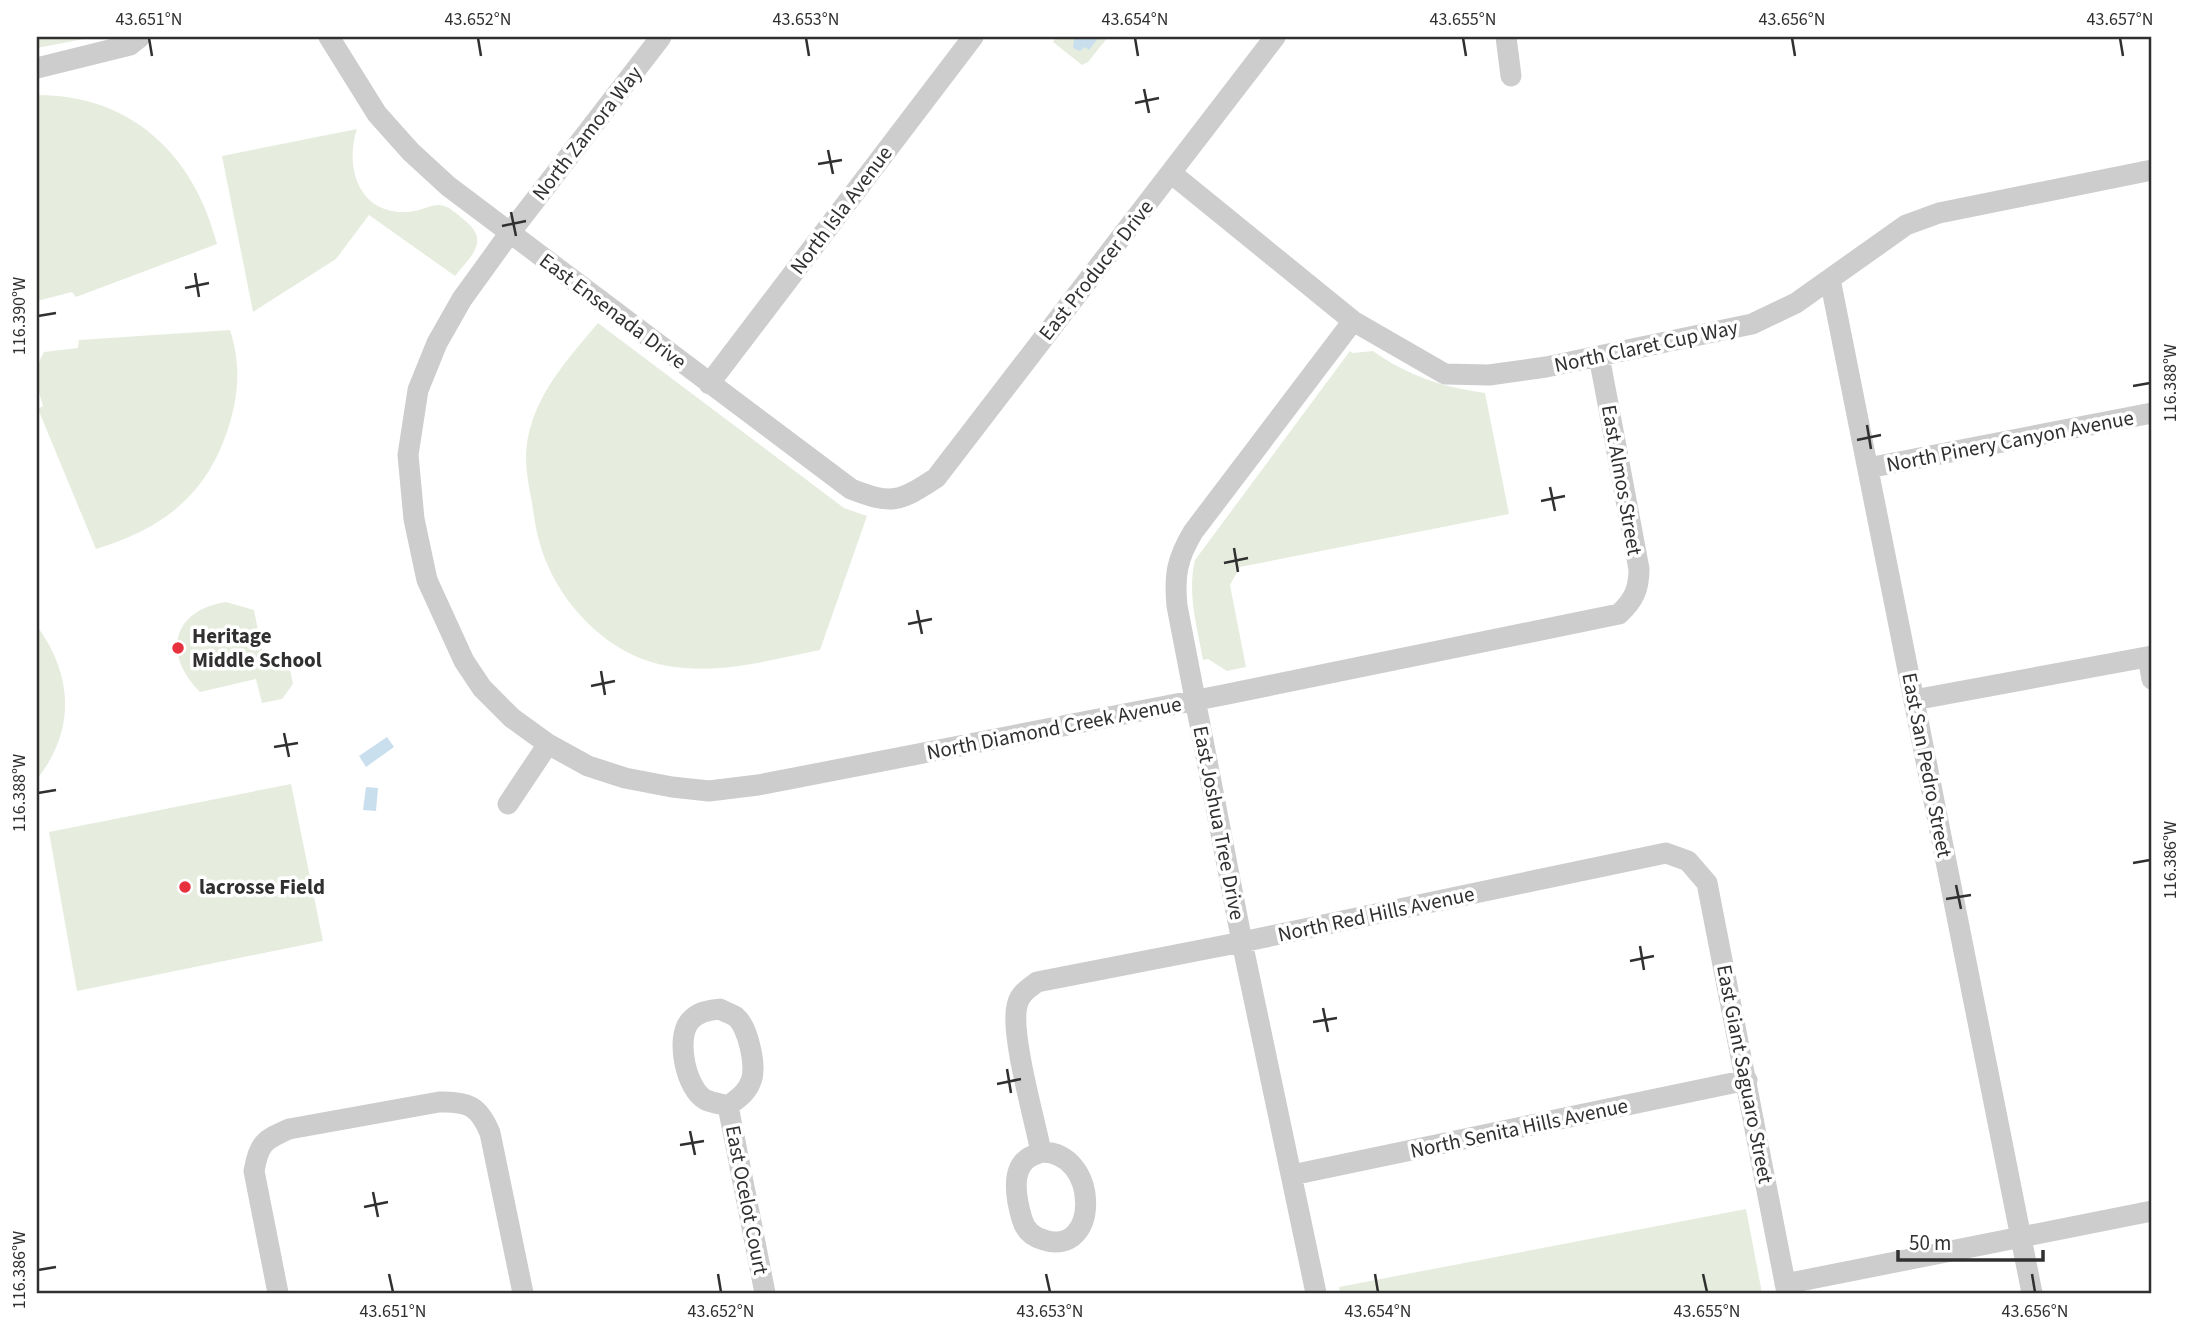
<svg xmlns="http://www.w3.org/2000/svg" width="2189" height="1330" font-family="'Source Sans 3',sans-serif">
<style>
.green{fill:#e6edde}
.water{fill:#cadfed}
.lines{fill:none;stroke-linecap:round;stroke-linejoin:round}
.minor{stroke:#cdcdcd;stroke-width:21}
.ticks{fill:none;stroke:#303030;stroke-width:2.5}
.poi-dot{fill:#e8313e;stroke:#fff;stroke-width:2.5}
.labels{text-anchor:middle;stroke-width:7;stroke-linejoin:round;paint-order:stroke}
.street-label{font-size:21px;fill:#303030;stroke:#fff}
.poi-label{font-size:21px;font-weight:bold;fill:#303030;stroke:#fff;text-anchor:start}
.neatline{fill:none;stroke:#303030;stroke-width:2.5}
.ticks-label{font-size:18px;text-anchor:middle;fill:#303030}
</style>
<rect width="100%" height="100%" fill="#fff"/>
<path class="green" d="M37,37h57l-57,11z
M1056,37h52l-20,25 -6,3 -29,-23z
M37,95c95,0 157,60 180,149l-141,53 -4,-5 -35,9z
M357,129c-12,36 0,83 46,83 14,1 28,-8 37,-7 9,1 16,8 23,14 28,21 9,36 -8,57l-86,-61 -33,44 -83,53 -31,-156z
M598,323l246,185 23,8 -47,134c-51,10 -104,26 -157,15 -58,-12 -107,-65 -123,-121 -4,-13 -6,-28 -8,-41 -6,-32 -10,-52 1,-84 13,-37 40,-66 65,-96z
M230,330c11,34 9,65 -2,99 -22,67 -66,100 -132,120l-58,-140 5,-3c-6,-20 -10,-36 1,-54l34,-4 1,-8z
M1350,351l3,2 20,-2c35,25 70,36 112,42l24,121 -269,53 -10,18 16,82 -19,4 -19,-12 -5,1c-6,-34 -16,-66 -8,-100z
M226,602l28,8 11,55h24l4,19 -11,15 -20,4 -6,-24 -56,13c-38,-37 -28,-82 26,-90z
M37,626c36,49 39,104 0,153z
M291,784l32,157 -246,50 -28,-159z
M1746,1209l16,84h-422l-1,-6z"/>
<path class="water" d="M1071,37h28l-10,13 -4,-3 -5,4 -7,-3 1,-9z
M387,737l7,10 -28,20 -7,-11z
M366,787l12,1 -2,23 -13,-1z"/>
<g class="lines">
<path class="minor" d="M329,37l48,77 34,38 37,34 403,303c41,16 48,13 85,-11l339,-441
M661,37l-152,197 -47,65 -25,44 -19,47 -10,65 6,64 13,61 37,81 18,27 30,30 36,26 40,22 37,12 47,9 37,4 49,-6 465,-90 396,-81c15,-14 20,-25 20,-45l-40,-213
M1506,37l5,39
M37,68l93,-23 10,-8
M1171,173l182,148 92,53 44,1 57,-8 206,-43 44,-21 110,-78 33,-12 213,-43
M1830,279l202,1014
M709,384l264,-347
M1868,468l284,-55
M2148,657l4,22
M1914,700l238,-44
M508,804l40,-60
M720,1009c5,3 12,5 16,8 12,10 21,50 15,64 -4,12 -14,18 -23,25 -7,-2 -15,-3 -22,-6 -20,-10 -31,-62 -16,-79 9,-10 18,-10 30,-12z
M728,1106l37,187
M1041,1152c-4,2 -11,4 -14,7 -17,13 -10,43 -5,60 3,11 11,18 22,21 56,18 56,-89 -3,-88 -6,-32 -31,-118 -24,-146 2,-12 11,-17 20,-24l205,-40 424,-89 22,8 19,22 80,410
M1292,1175l455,-95
M1785,1284l367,-73
M278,1293l-24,-122c5,-28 10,-31 35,-42l150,-27c29,-1 40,4 51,31l33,160
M1316,1293l-74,-351 -65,-336c-3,-31 0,-47 16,-74l160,-211"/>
</g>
<path class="ticks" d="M149,38l3,18M478,38l3,18M806,38l3,18M1135,38l3,18M1463,38l3,18M1792,38l3,18M2120,38l3,18M1144,89l5,24M1135,103l24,-5M828,150l5,24M818,164l24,-4M511,212l5,24M502,226l24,-5M195,273l4,24M185,288l24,-5M38,316l18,-3M2133,386l17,-3M1867,425l4,24M1857,440l24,-5M1550,487l5,24M1541,501l24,-5M1234,548l4,24M1224,563l24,-5M917,610l5,24M908,624l24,-5M601,671l4,24M591,686l24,-5M284,733l5,24M274,747l24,-4M38,793l18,-3M2133,863l17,-3M1956,885l5,24M1946,899l25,-4M1640,946l4,24M1630,961l24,-5M1323,1008l5,24M1313,1022l24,-4M1007,1069l4,24M997,1084l24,-5M690,1131l5,24M680,1145l24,-4M373,1192l5,25M364,1207l24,-5M38,1270l18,-3M389,1274l4,18M718,1274l3,18M1046,1274l4,18M1375,1274l3,18M1703,1274l4,18M2032,1274l3,18"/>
<g class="poi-dot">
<circle cx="178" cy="648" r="7"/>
<circle cx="185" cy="887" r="7"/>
</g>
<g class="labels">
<g class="street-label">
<text transform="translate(587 133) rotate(-52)" y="7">North Zamora Way</text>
<text transform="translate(841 210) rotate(-53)" y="7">North Isla Avenue</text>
<text transform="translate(1096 270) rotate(-52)" y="7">East Producer Drive</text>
<text transform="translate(613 311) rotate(37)" y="7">East Ensenada Drive</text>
<text transform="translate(1646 346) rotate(-12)" y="7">North Claret Cup Way</text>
<text transform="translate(2010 441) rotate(-11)" y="7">North Pinery Canyon Avenue</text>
<text transform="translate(1622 480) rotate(80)" y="7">East Almos Street</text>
<text transform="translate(1054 728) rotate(-11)" y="7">North Diamond Creek Avenue</text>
<text transform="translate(1927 765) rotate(79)" y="7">East San Pedro Street</text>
<text transform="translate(1219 823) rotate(79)" y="7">East Joshua Tree Drive</text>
<text transform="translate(1376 914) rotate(-12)" y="7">North Red Hills Avenue</text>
<text transform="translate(1745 1074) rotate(79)" y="7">East Giant Saguaro Street</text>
<text transform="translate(1519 1128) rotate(-12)" y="7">North Senita Hills Avenue</text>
<text transform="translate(747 1200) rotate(79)" y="7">East Ocelot Court</text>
</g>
<g class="poi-label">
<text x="192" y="643">Heritage<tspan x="192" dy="24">Middle School</tspan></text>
<text x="199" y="894">lacrosse Field</text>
</g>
</g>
<rect width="2189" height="1330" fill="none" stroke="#ffffff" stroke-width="77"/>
<path d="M1898 1250v10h145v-10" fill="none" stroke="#303030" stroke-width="3.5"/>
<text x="1909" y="1250" font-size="21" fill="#303030" stroke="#ffffff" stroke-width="5" paint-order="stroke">50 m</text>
<rect x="38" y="38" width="2112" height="1254" class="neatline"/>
<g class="ticks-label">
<text x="149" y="25">43.651°N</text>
<text x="478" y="25">43.652°N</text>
<text x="806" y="25">43.653°N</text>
<text x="1135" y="25">43.654°N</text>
<text x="1463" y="25">43.655°N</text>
<text x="1792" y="25">43.656°N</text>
<text x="2120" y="25">43.657°N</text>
<text transform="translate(19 316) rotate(-90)" y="6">116.390°W</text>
<text transform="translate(2170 383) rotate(-90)" y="6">116.388°W</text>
<text transform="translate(19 793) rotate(-90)" y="6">116.388°W</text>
<text transform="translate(2170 860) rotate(-90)" y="6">116.386°W</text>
<text transform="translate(19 1270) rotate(-90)" y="6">116.386°W</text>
<text x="393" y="1317">43.651°N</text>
<text x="721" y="1317">43.652°N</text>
<text x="1050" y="1317">43.653°N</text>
<text x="1378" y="1317">43.654°N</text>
<text x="1707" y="1317">43.655°N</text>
<text x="2035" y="1317">43.656°N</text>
</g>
</svg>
